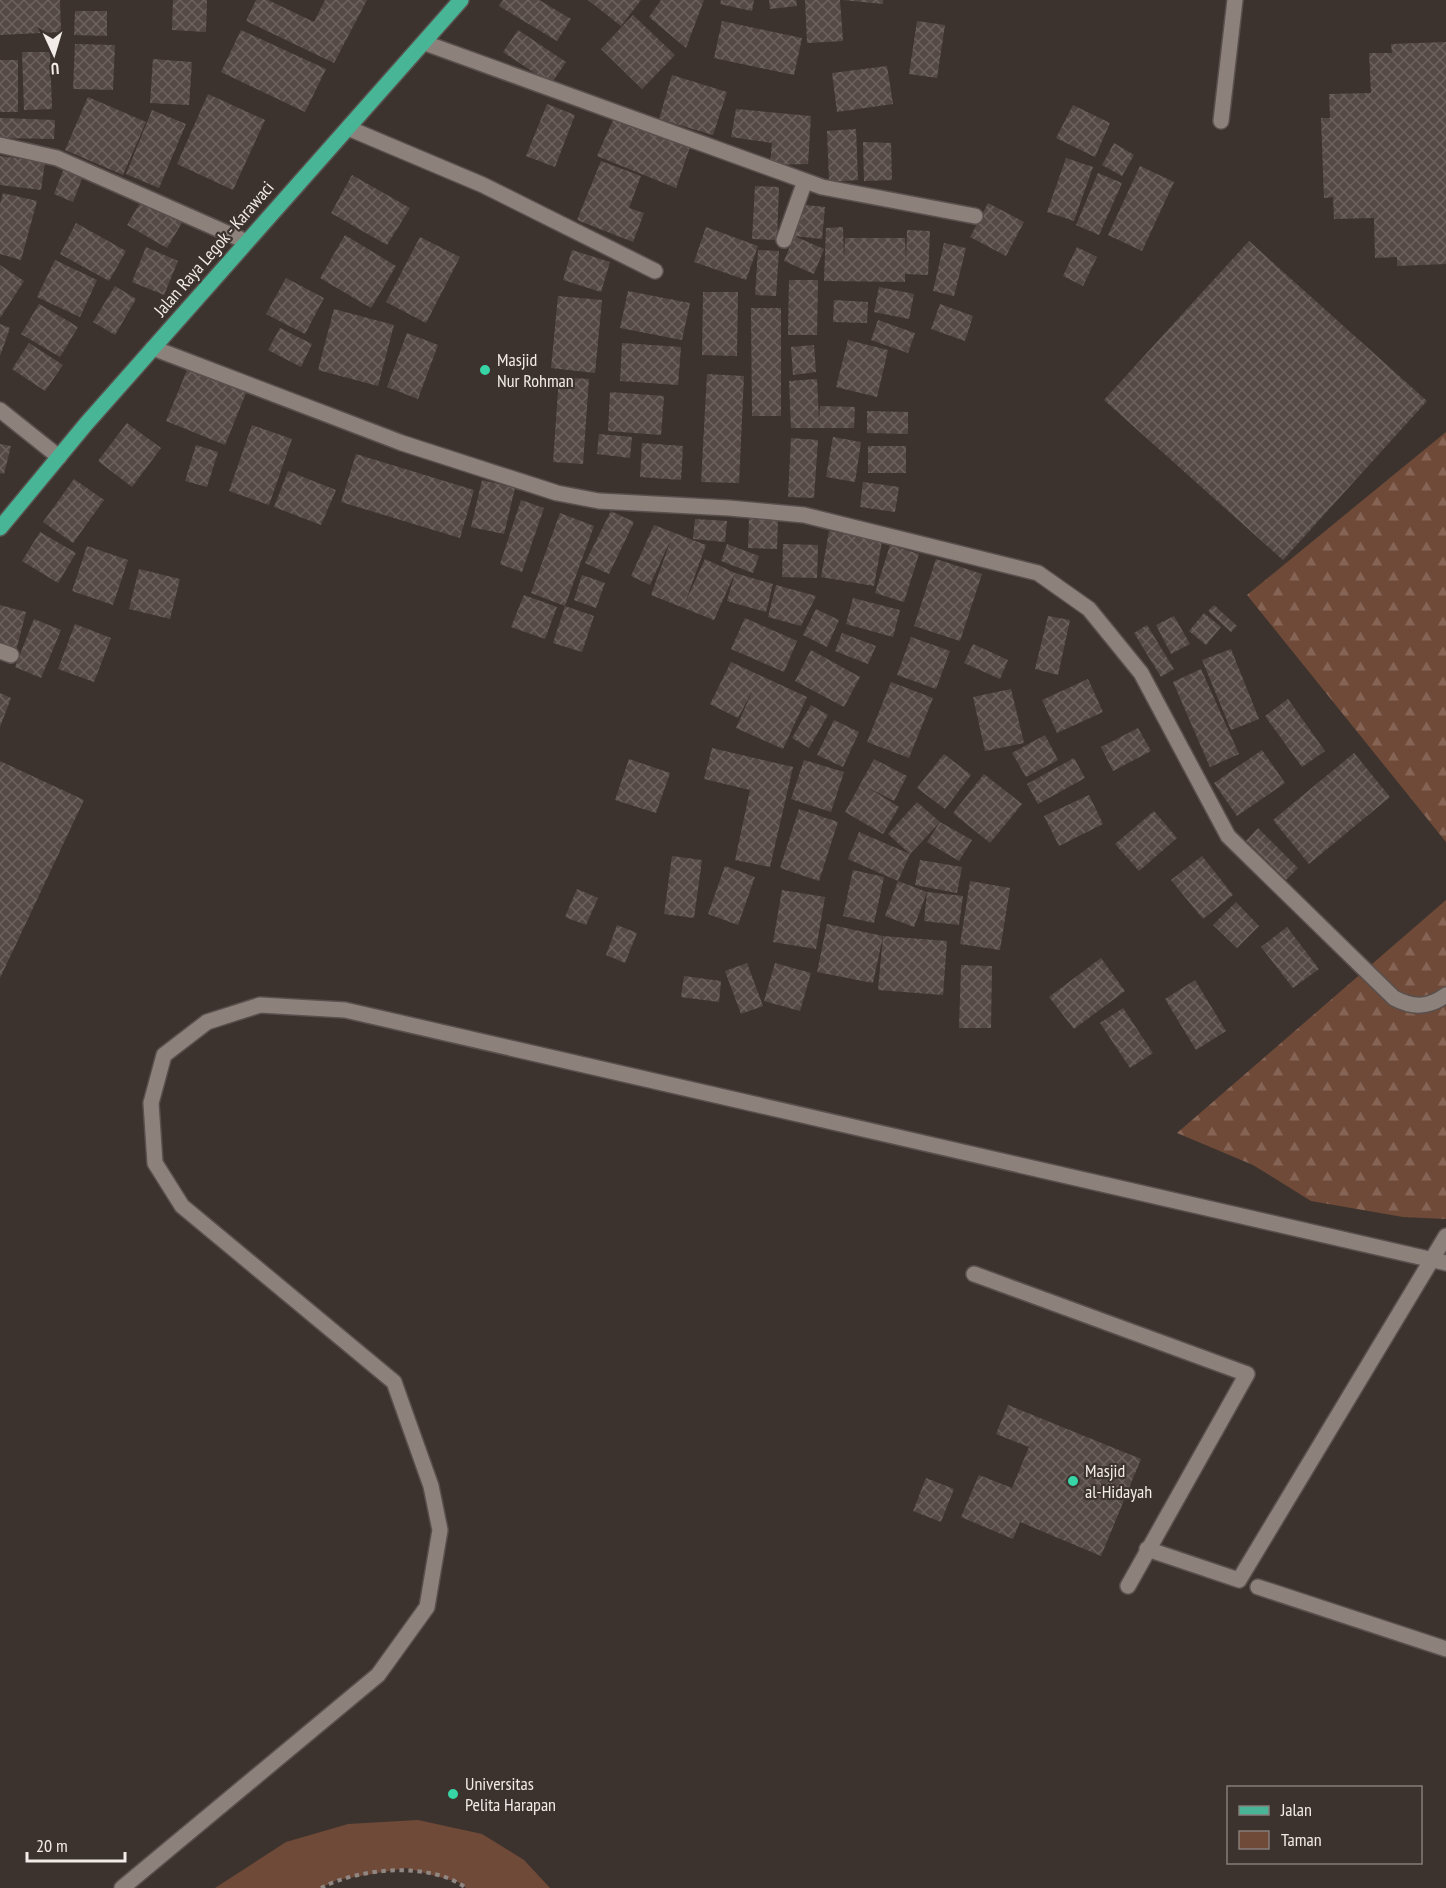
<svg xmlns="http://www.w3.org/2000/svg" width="1446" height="1888" font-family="'PT Sans Narrow',sans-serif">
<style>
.forest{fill:url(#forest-firs)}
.green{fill:#704a38}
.building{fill:url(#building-cross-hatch)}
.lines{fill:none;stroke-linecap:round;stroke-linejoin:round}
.lane-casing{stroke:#59504d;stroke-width:18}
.street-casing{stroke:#59504d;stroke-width:18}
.primary-casing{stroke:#59504d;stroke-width:18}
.path{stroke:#908783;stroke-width:4;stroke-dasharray:4.5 4.5;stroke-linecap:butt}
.lane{stroke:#8d817c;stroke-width:15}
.street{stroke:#8d817c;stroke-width:15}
.primary{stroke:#48b596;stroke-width:15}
.poi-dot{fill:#37d4a6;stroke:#3d332e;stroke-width:2}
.labels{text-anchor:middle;stroke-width:4.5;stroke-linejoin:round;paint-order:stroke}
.street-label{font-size:18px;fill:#f2ebe8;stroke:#3d332e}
.poi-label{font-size:18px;fill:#f2ebe8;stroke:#3d332e;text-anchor:start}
</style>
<defs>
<pattern id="forest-firs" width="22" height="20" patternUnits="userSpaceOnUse" patternTransform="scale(1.5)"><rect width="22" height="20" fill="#704a38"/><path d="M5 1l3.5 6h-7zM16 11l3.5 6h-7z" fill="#856455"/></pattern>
<pattern id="building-cross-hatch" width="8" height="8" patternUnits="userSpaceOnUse" patternTransform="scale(1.5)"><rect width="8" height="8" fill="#544944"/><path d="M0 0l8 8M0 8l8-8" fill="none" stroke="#6d635f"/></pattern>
</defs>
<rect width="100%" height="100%" fill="#3d332e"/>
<path class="forest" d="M1446,432v410l-199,-247z
M1446,900v319l-43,-2 -92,-16 -58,-36 -76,-32z"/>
<path class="green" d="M418,1820l64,14 42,26 26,28h-84l-8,-6 -52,-14 -69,12 -16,8h-106l71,-46 62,-18z"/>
<path class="building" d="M0,0h60l1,32 -61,3z
M173,0h34l-1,32 -34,-2z
M256,0h12l46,22 11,-22h42l-33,63 -88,-42z
M503,0h36l32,19 -14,22 -58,-35z
M588,0h53l-20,26z
M661,0h43l-18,48 -37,-31z
M721,0h33l-2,11 -32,-7z
M769,0h27l1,6 -27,3z
M805,0h35l3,41 -36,2z
M842,0h41v4z
M75,11h32v25l-33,-1z
M633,15l42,40 -33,34 -41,-40z
M722,21l80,17 -8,37 -80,-17z
M917,21l28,4 -8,53 -28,-4z
M241,30l85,39 -21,43 -84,-40z
M518,30l48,32 -15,22 -48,-32z
M1446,42v222l-49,2v-9l-22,1 -1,-40 -40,1 -1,-22 -9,1 -3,-80h9l-1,-24 42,-1 -2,-40h23l-1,-9z
M75,44l40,1 -2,45 -40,-1z
M22,52h28l2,57 -28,1z
M153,59l39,3 -3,43 -39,-2z
M0,60h18v52h-18z
M887,66l6,38 -56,8 -5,-39z
M672,75l55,17 -14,43 -54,-16z
M208,94l57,26 -32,70 -56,-26z
M88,97l58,25 -23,53 -58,-25z
M547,104l28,11 -20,52 -29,-11z
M1073,105l37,18 -15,34 -39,-19z
M736,109l75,7 -3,48 -38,1 2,-22 -41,-6z
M152,110l34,14 -27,64 -33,-14z
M0,118l55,2 -1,19 -54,-1z
M614,118l76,29 -14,41 -79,-32z
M856,129l2,51 -29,2 -2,-51z
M863,142l28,1 1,37 -28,1z
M1114,143l20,12 -12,21 -20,-11z
M0,156l45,6 -4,28 -41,-5z
M1066,158l27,9 -19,54 -27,-9z
M601,161l40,15 -12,32 15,5 -11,29 -56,-22z
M66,163l19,8 -12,31 -19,-8z
M1140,166l34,16 -32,69 -34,-16z
M1098,173l24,10 -23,52 -23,-10z
M352,175l58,33 -23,37 -56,-32z
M755,186l24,1 -2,53 -25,-1z
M3,193l34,8 -16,59 -21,-6v-50z
M143,198l40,23 -16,27 -40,-23z
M988,203l36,19 -18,34 -36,-19z
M797,204l28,3 -3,32 -28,-3 30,13 -10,25 -30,-13 10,-25z
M76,223l50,28 -17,30 -49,-27z
M706,227l52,19 -12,34 -52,-18z
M843,227l1,33 1,-22h60l1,24 1,-32 23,1 -2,44 -23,-1v8l-81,-1 2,-53z
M345,235l51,31 -25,42 -51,-30z
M420,237l40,20 -34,66 -40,-21z
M1249,241l178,160 -144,159 -179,-160z
M944,243l22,5 -12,48 -21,-5z
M146,247l32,14 -14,34 -32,-13z
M1077,247l20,10 -14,29 -20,-10z
M572,250l38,12 -9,30 -38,-12z
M758,250l21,1 -3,45 -21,-1z
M55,260l42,20 -17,37 -43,-20z
M0,265l24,16 -24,37z
M286,278l38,20 -19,36 -39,-20z
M789,280h29l-1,55h-29z
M115,286l21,13 -21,36 -22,-13z
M879,287l35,7 -5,25 -35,-7z
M628,291l62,12 -8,37 -62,-12z
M703,292h35l-1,64 -35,-1z
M558,296l44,4 -7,73 -44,-5z
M834,300l34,2 -1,21 -34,-1z
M39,304l39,23 -18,30 -39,-23z
M940,304l33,12 -8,25 -34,-12z
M751,308h30v108h-29z
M334,309l60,16 -16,61 -60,-16z
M878,320l37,13 -7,20 -37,-13z
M0,324l10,4 -10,28z
M280,328l32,16 -11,23 -33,-17z
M407,333l31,12 -20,54 -31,-12z
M848,340l40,10 -11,47 -41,-10z
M29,343l34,22 -18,26 -33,-22z
M622,343l59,4 -3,38 -58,-4z
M814,345l2,27 -23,3 -2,-28z
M187,370l59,23 -21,52 -59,-24z
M707,374l37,2 -5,107 -38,-1z
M559,377l30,2 -6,85 -30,-2z
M817,379l2,43 1,-16 35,1 -1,21h-63l-2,-47z
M610,392l54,4 -3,39 -53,-4z
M867,411l41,1v22l-41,-1z
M127,423l34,25 -29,39 -34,-26z
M252,425l40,14 -23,66 -40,-14z
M599,434l33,3 -2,21 -33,-4z
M833,437l28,5 -6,40 -29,-5z
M791,438l27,2 -4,58 -26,-1z
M642,443l41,3 -2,34 -41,-3z
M0,444l11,2 -7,28 -4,-1z
M196,445l22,7 -11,35 -22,-6z
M868,446h38v27h-38z
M356,454l118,36 -14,48 -119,-36z
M288,471l48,19 -15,35 -47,-18z
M74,479l30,21 -31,43 -30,-21z
M482,480l33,8 -11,46 -33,-7z
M863,482l36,5 -4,25 -35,-5z
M521,500l23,8 -22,64 -22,-8z
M611,511l23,11 -25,52 -24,-11z
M560,513l34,13 -29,80 -34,-13z
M695,519l32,2 -2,21 -32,-3z
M749,519l29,1 -1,29 -29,-1z
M654,525l52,20 -21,58 20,-44 30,14 38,11 -7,28 -39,-11 8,-28 -21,47 -63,-25 21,-58 -22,48 -19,-9z
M829,531l53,10 -8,45 -53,-9z
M40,532l36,21 -18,30 -36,-22z
M727,544l32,12 -6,17 -32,-12z
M783,544l35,1 -1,33 -35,-1z
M890,545l29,9 -15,48 -29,-9z
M87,546l41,14 -15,45 -41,-14z
M936,559l46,15 -22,67 -46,-15z
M139,569l41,10 -10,40 -41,-10z
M582,575l23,8 -9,25 -22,-8z
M776,585l40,11 -15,30 -33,-9z
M524,595l33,12 -12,32 -34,-12z
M853,598l47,12 -7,27 -47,-13z
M0,605l26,7 -10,39 -16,-5z
M1214,605l23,21 -6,6 -23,-21z
M565,606l29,10 -12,36 -29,-9z
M816,609l23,11 -12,27 -24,-12z
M1204,613l17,14 -15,18 -17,-14z
M1048,616l22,4 -12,55 -23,-6z
M1174,616l16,28 -19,10 -15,-29z
M745,618l52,23 -13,31 -53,-23z
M34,619l27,11 -20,48 -26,-11z
M75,624l36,14 -17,44 -36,-13z
M1147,625l27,44 -13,8 -27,-44z
M842,633l34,13 -8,18 -33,-13z
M911,637l39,14 -14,38 -39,-14z
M973,644l35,16 -8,19 -36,-16z
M1231,649l28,70 -28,11 -29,-70z
M811,650l49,27 -16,30 -49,-26z
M731,662l76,35 -24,52 -47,-21 17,-38 -15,28 -28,-14z
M1201,669l38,85 -29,13 -37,-85z
M1088,679l15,33 -46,21 -15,-33z
M891,682l42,16 -24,60 -42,-16z
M1011,689l13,54 -39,8 -12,-54z
M0,693l11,5 -11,29z
M1288,699l37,52 -23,16 -37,-51z
M811,705l17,10 -19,33 -17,-10z
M834,720l25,12 -16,35 -26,-12z
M1138,728l13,23 -38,20 -12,-24z
M1045,735l13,25 -32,17 -14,-24z
M712,748l81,19 -23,100 -35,-7 15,-70 -46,-11z
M1262,750l23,33 -48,33 -23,-33z
M1354,753l36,44 -81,67 -36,-44z
M944,754l27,21 -26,34 -28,-21z
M1074,758l11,20 -47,26 -11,-20z
M629,759l41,14 -14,40 -41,-13z
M874,759l33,17 -13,25 -27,-14 32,20 -16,27 -38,-22z
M804,760l40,12 -13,40 -40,-13z
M0,761l84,39 -84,178z
M984,774l38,30 -32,39 -37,-30z
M1089,795l14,29 -44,22 -15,-30z
M917,802l23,20 -30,32 -12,27 29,11 -13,35 -29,-11 13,-35 -50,-22 11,-27 51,22 -22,-20z
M799,809l39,13 -19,59 -39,-13z
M1154,811l23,27 -38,33 -24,-27z
M940,822l32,18 -13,21 -32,-19z
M1258,828l40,40 -12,12 -40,-39z
M672,856l30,4 -8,58 -30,-4z
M1202,856l31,39 -30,24 -32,-39z
M920,860l42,7 -5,26 -42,-8z
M725,866l30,11 -17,48 -30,-11z
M853,870l31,7 -10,46 -31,-7z
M970,881l40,7 -10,62 -40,-6z
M577,889l21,9 -12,27 -21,-8z
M782,890l43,7 -9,52 -43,-7z
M927,892l36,4 -4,29 -35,-4z
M1236,902l23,24 -22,22 -24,-23z
M827,924l56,12 -10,47 -56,-11z
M617,925l20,8 -12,30 -19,-8z
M1287,927l32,42 -26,19 -32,-41z
M883,936l64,5 -4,54 -65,-5z
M1101,958l24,33 -51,38 -25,-32z
M747,963l16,43 -22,8 -16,-43z
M775,963l36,10 -11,38 -36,-10z
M961,965l31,1 -1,62h-32z
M684,976l37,5 -2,21 -38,-5z
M1195,980l31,51 -30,19 -31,-51z
M1123,1008l30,45 -23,15 -30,-45z
M1008,1405l133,54 -40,97 -81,-34 -7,17 -52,-22 18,-42 33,13 17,-41 -33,-13z
M926,1478l28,11 -13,33 -28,-11z"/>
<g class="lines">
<g class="lane-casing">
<path id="lane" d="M348,128l135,57 172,86
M0,410l59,47
M974,1274l273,100 -119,212
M1147,1549l92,31 207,-344
M1258,1587l188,62
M122,1888l256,-213 49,-68 13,-77 -9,-44 -37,-104 -212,-176 -27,-43 -4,-60 13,-48 43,-33 53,-17 85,5 1101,253"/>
</g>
<g class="street-casing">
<path id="street" d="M425,43l397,144 153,29
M1221,121l14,-121
M0,145l57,13 188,83
M784,240l21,-59
M153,348l249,95 155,50 42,8 130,7 75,7 234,58 51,36 52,64 87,163 166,162c19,10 34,10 52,-3
M0,651l11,4"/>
</g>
<g class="primary-casing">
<path id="primary" d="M0,528l86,-104 375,-424"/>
</g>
<path class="path" d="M321,1888c38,-20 109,-27 145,0"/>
<use href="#lane" class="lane"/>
<use href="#street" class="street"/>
<use href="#primary" class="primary"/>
</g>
<g class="poi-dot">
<circle cx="485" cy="370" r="6"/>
<circle cx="1073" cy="1481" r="6"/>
<circle cx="453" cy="1794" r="6"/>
</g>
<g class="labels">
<g class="street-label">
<text transform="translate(214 249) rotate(-49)" y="6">Jalan Raya Legok - Karawaci</text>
</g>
<g class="poi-label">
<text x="497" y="366">Masjid<tspan x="497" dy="21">Nur Rohman</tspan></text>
<text x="1085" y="1477">Masjid<tspan x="1085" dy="21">al-Hidayah</tspan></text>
<text x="465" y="1790">Universitas<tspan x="465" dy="21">Pelita Harapan</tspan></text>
</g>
</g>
<rect x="1227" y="1786" width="195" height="78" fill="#3d332e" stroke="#857d78" stroke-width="1.5"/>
<rect x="1239" y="1806" width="30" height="9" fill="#48b596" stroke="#857d78" stroke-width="1.5"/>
<text x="1281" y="1816" font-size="18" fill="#f2ebe8">Jalan</text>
<rect x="1239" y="1831" width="30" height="18" fill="#704a38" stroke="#857d78" stroke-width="1.5"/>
<text x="1281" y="1846" font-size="18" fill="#f2ebe8">Taman</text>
<g transform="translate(54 54) rotate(176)" stroke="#3d332e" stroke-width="4.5" paint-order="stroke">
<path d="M0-4.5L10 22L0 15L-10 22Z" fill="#f2ebe8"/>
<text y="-9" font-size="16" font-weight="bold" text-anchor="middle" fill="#f2ebe8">U</text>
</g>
<path d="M27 1852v9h98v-9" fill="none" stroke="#f2ebe8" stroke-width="3"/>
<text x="36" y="1852" font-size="18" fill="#f2ebe8" stroke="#3d332e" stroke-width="4.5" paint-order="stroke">20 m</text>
</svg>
